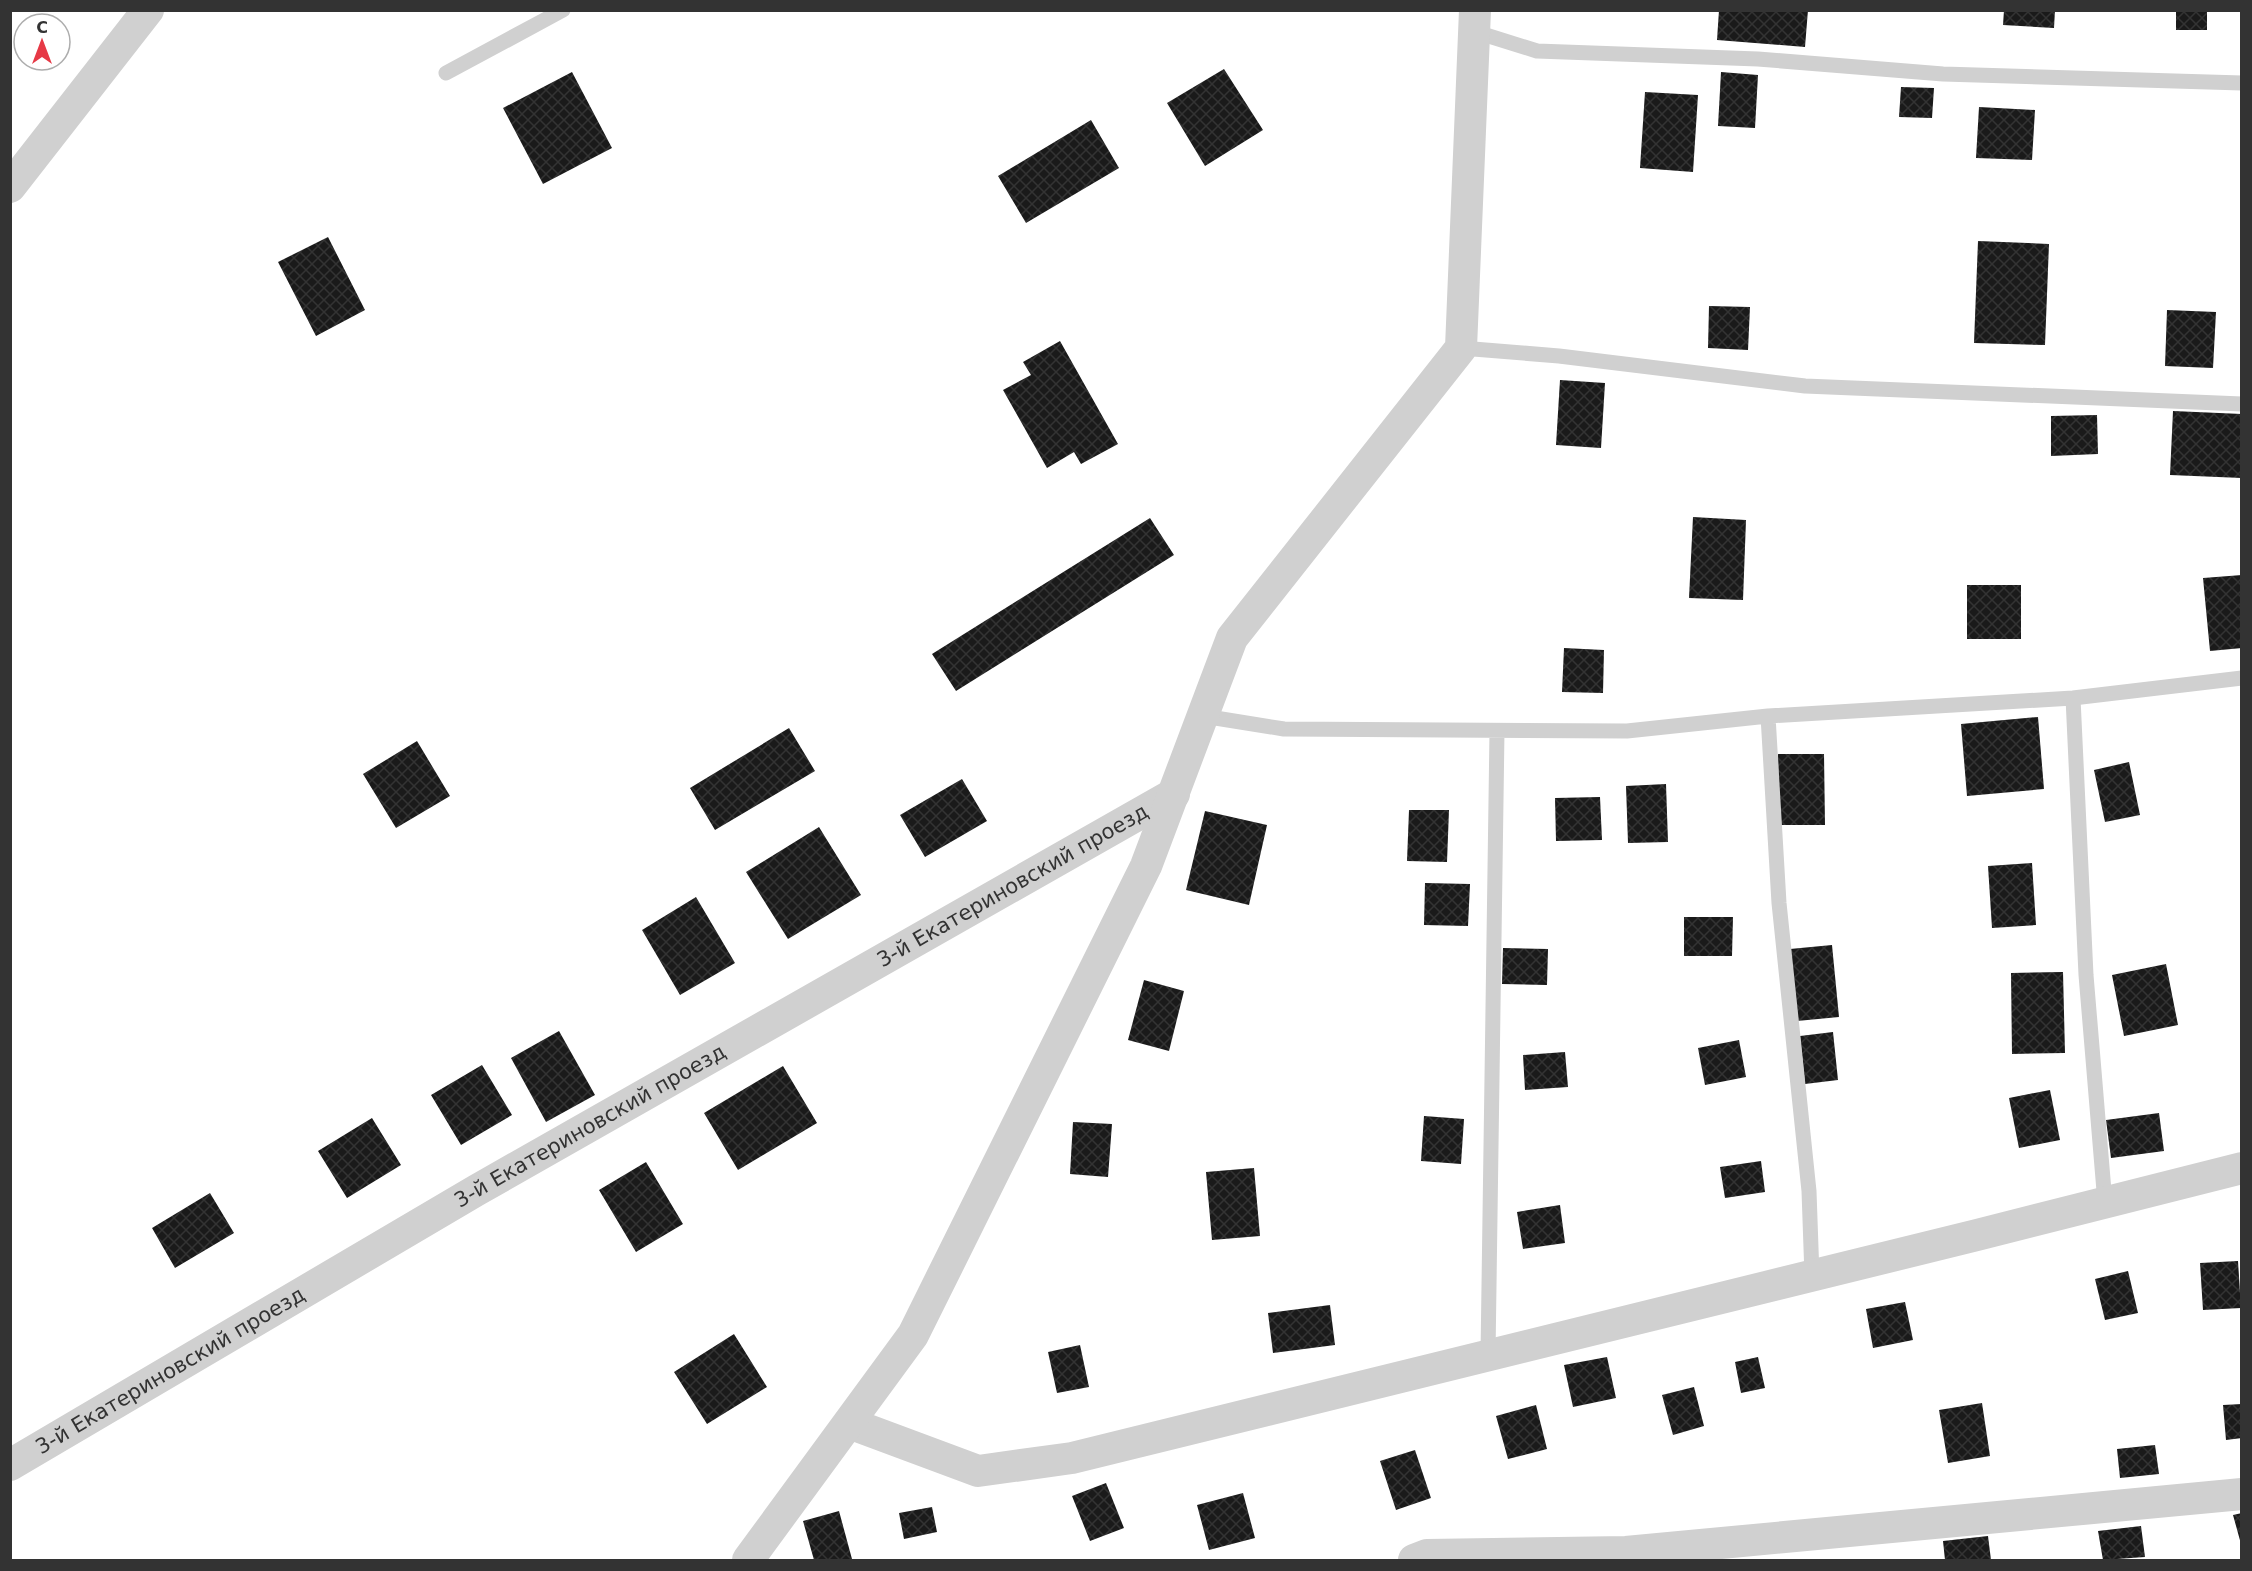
<svg xmlns="http://www.w3.org/2000/svg" width="2252" height="1571" font-family="'DejaVu Sans',sans-serif">
<style>
.building{fill:url(#building-cross-hatch)}
.lines{fill:none;stroke-linecap:round;stroke-linejoin:round}
.service{stroke:#d0d0d0;stroke-width:15}
.minor{stroke:#d0d0d0;stroke-width:32}
.labels{text-anchor:middle;stroke-width:6;stroke-linejoin:round;paint-order:stroke}
.street-label{font-size:21px;fill:#333;stroke:#fff}
</style>
<defs>
<pattern id="building-cross-hatch" width="8" height="8" patternUnits="userSpaceOnUse" patternTransform="scale(1.5)"><rect width="8" height="8" fill="#1a1a1a"/><path d="M0 0l8 8M0 8l8-8" fill="none" stroke="#333"/></pattern>
</defs>
<rect width="100%" height="100%" fill="#fff"/>
<path class="building" d="M1719,10h89l-3,37 -88,-7z
M2004,10h51l-1,18 -51,-3z
M2176,10h31v20h-31z
M1224,69l39,61 -58,36 -38,-63z
M572,72l40,76 -69,36 -40,-76z
M1721,72l37,3 -3,53 -37,-2z
M1901,87l33,1 -2,30 -33,-1z
M1645,92l53,3 -5,77 -53,-4z
M1979,107l56,3 -3,50 -56,-2z
M1091,120l28,48 -93,55 -28,-47z
M328,237l37,73 -49,26 -38,-74z
M1978,241l71,3 -4,101 -71,-2z
M1709,306l41,1 -2,43 -40,-2z
M2167,310l49,2 -3,56 -48,-2z
M1060,341l58,103 -37,20 -7,-12 -27,16 -44,-78 28,-15 -8,-13z
M1560,380l45,3 -4,65 -45,-3z
M2173,411l69,3v64l-72,-3z
M2097,415l1,39 -47,2v-40z
M1693,517l53,3 -3,80 -54,-2z
M1150,518l24,37 -218,136 -24,-37z
M2242,575v73l-32,3 -7,-73z
M1967,585h54v54h-54z
M1564,648l40,2 -1,43 -41,-1z
M2038,717l6,72 -77,7 -6,-72z
M789,728l26,43 -100,59 -25,-42z
M417,741l33,55 -54,32 -33,-54z
M1778,754h46l1,71h-46z
M2129,762l11,53 -35,7 -11,-52z
M962,779l25,42 -62,36 -25,-42z
M1666,784l2,58 -40,1 -2,-57z
M1600,797l2,43 -46,1 -1,-43z
M1409,810h40l-2,52 -40,-1z
M1205,811l62,14 -18,80 -63,-15z
M819,827l42,68 -73,44 -42,-67z
M2032,863l4,62 -44,3 -4,-62z
M1425,883l45,1 -2,42 -44,-1z
M696,897l39,66 -55,32 -38,-65z
M1684,917h49l-1,39h-48z
M1832,945l7,72 -42,4 -7,-72z
M1503,948l45,1 -1,36 -45,-1z
M2166,964l12,61 -54,11 -12,-61z
M2063,972l2,81 -53,1 -1,-81z
M1144,980l40,11 -15,60 -41,-11z
M559,1031l36,64 -49,27 -35,-64z
M1833,1032l5,48 -33,4 -5,-48z
M1739,1040l7,37 -41,8 -7,-37z
M1565,1052l3,35 -43,3 -2,-35z
M482,1065l30,50 -51,30 -30,-50z
M783,1066l34,57 -79,47 -34,-57z
M2050,1090l10,50 -41,8 -10,-50z
M2159,1113l5,38 -53,7 -5,-38z
M1424,1116l40,3 -3,45 -40,-3z
M372,1118l29,47 -54,33 -29,-47z
M1073,1122l39,2 -4,53 -38,-3z
M1761,1161l4,31 -40,6 -5,-31z
M646,1162l37,62 -47,28 -37,-62z
M1254,1168l6,68 -48,4 -6,-68z
M210,1193l24,40 -59,35 -23,-40z
M1560,1205l5,38 -42,6 -6,-37z
M2238,1261l3,47 -38,2 -3,-47z
M2128,1271l10,42 -33,7 -10,-41z
M1905,1302l8,38 -40,8 -7,-39z
M1330,1305l5,40 -62,8 -5,-40z
M734,1334l33,53 -60,37 -33,-52z
M1080,1345l9,42 -32,6 -9,-41z
M1607,1357l9,41 -43,9 -9,-42z
M1758,1357l7,31 -24,5 -6,-31z
M1694,1387l10,39 -31,9 -11,-40z
M1982,1403l8,53 -42,7 -9,-53z
M2242,1404v34l-16,2 -3,-35z
M1536,1405l11,44 -39,10 -12,-43z
M2155,1445l4,29 -39,4 -3,-29z
M1415,1450l16,48 -35,12 -16,-49z
M1106,1483l18,45 -34,13 -18,-45z
M1243,1493l12,45 -46,12 -12,-45z
M932,1507l5,25 -33,7 -5,-26z
M839,1511l13,48 -38,1 -11,-39z
M2242,1513v31h-1l-8,-29z
M2141,1526l4,31 -42,3 -5,-29z
M1988,1536l3,24h-46l-2,-19z"/>
<g class="lines">
<path class="service" d="M1473,31l64,20 221,8 185,15 299,9
M446,73l117,-63
M1461,348l98,8 246,30 437,18
M2073,698l13,277 19,228
M1203,716l81,13 343,2 141,-15 305,-18 169,-20
M1768,716l11,187 30,288 3,85
M1488,1355l9,-624"/>
<g class="minor">
<path d="M10,187l138,-177"/>
<path d="M849,1423l129,48 94,-13 905,-223 265,-67"/>
<path id="s1" d="M10,1465l467,-275 697,-396"/>
<path d="M748,1560l165,-225 233,-469 86,-228 229,-290 14,-338"/>
<path d="M1414,1560l13,-5 199,-3 616,-58"/>
</g>
</g>
<g class="labels">
<g class="street-label">
<text dy="7" stroke="none"><textPath href="#s1" startOffset="1158">3-й Екатериновский проезд</textPath></text>
<text dy="7" stroke="none"><textPath href="#s1" startOffset="672">3-й Екатериновский проезд</textPath></text>
<text dy="7" stroke="none"><textPath href="#s1" startOffset="186">3-й Екатериновский проезд</textPath></text>
</g>
</g>
<rect width="2252" height="1571" fill="none" stroke="#333333" stroke-width="24"/>
<g transform="translate(42 42)"><circle r="28" fill="#ffffff" stroke="#adadad" stroke-width="1.5"/>
<path d="M0-4.5L10 22L0 15L-10 22Z" fill="#e63946"/>
<text y="-9" font-size="16" font-weight="bold" text-anchor="middle" fill="#333333">С</text>
</g>
</svg>
